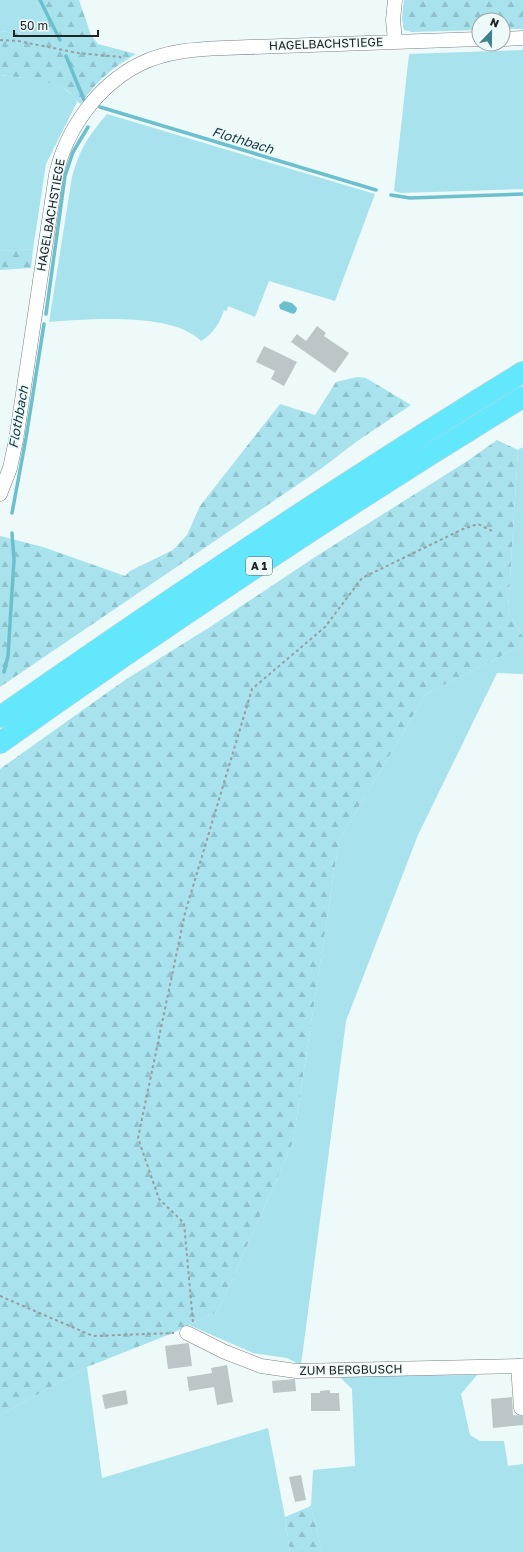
<svg xmlns="http://www.w3.org/2000/svg" width="523" height="1552" font-family="'Golos Text',sans-serif">
<style>
.grass{fill:#a7e2ed}
.forest{fill:url(#forest-firs)}
.water{fill:#6cc0ce}
.lines{fill:none;stroke-linecap:round;stroke-linejoin:round}
.stream{stroke:#6cc0ce;stroke-width:3.5}
.building{fill:#bcc6c8}
.minor-casing{stroke:#798284;stroke-width:15}
.highway-casing{stroke:#d2d3d3;stroke-width:22}
.path{stroke:#969e9e;stroke-width:2;stroke-dasharray:3 3;stroke-linecap:butt}
.minor{stroke:#fff;stroke-width:14}
.highway{stroke:#63e7fc;stroke-width:21}
.labels{text-anchor:middle;stroke-width:3;stroke-linejoin:round;paint-order:stroke}
.shield{fill:#eef9fa;stroke:#5e6464;stroke-width:1}
.shield-label{font-size:11px;font-weight:bold;fill:#202424}
.street-label{font-size:12px;fill:#202424;stroke:#eef9fa}
.water-label{font-size:13px;font-style:italic;fill:#0f383e;stroke:#eef9fa}
</style>
<defs>
<pattern id="forest-firs" width="22" height="20" patternUnits="userSpaceOnUse"><rect width="22" height="20" fill="#a7e2ed"/><path d="M5 1l3.5 6h-7zM16 11l3.5 6h-7z" fill="#8fc2cb"/></pattern>
</defs>
<rect width="100%" height="100%" fill="#eef9fa"/>
<path class="grass" d="M0,0h35l18,38 -53,-7z
M523,50v139l-122,4 -7,-2 15,-137z
M0,75c25,4 63,2 77,27l-31,62 -13,85 -33,2z
M107,114l268,80 -40,107 -66,-20 -14,36 -27,-11 -1,5 -3,-1c-4,13 -11,24 -23,31 -28,-29 -113,-22 -152,-19l23,-145c8,-29 16,-40 35,-63z
M523,447v190l-15,-26 10,-161z
M523,645v29l-26,-1 -79,162 -72,186 -45,344 -14,-7 -34,-5 -64,-28 29,-14 75,-169 46,-302 87,-146z
M87,1367l15,111 166,-50 17,89 5,35h-290v-137z
M477,1375l-16,19 9,41 10,6h24l4,25 15,-2v88h-201l-11,-46 2,-36 42,-4 -3,-77 -13,-13z"/>
<path class="forest" d="M35,0h44l12,35 7,9 38,10c-23,13 -41,28 -55,50 -7,-3 -9,-12 -16,-15 -19,-10 -44,-11 -65,-14v-44l53,7z
M404,0h119v29h-20v-9h-24v10l-67,2 -8,-2 -2,-12z
M33,249l-2,19 -31,2v-19z
M357,377l9,1 45,27 -55,37 -34,26 -322,219v-151l43,11 82,29 5,-5 43,-21 14,-15 13,-29 80,-102 35,11 21,-33z
M497,440l21,10 -10,161 15,26v8l-97,49 -87,146 -46,302 -75,169 -45,22 -86,34 -87,48v-646l125,-89 85,-53 105,-70 154,-97z
M311,1506l11,46h-32l-5,-35z"/>
<path class="water" d="M284,301l8,2 5,5 -1,4 -3,2 -13,-5 -1,-4z"/>
<g class="lines">
<path class="stream" d="M40,0l20,40
M66,56l18,44
M100,107l276,83
M391,195l19,3 113,-4
M46,314l19,-138 8,-24 15,-25
M12,513l14,-75 18,-114
M4,672l4,-16 6,-96 -2,-27"/>
</g>
<path class="building" d="M317,326l9,7 -2,3 25,17 -14,20 -44,-31 6,-8 9,7z
M264,346l33,16 -13,24 -13,-7 4,-8 -19,-9z
M188,1343l1,1 3,22 -24,3 -3,-23z
M227,1365l6,37 -16,3 -3,-18 -25,4 -2,-14 25,-4 -1,-5z
M295,1379l1,12 -23,2 -1,-12z
M126,1390l2,14 -23,5 -3,-14z
M330,1390v3h9l1,18h-29v-18h9v-2z
M512,1397l1,18 10,1v9l-30,3 -2,-29z
M301,1475l5,25 -11,2 -6,-25z"/>
<g class="lines">
<g class="minor-casing">
<path id="minor" d="M395,0l-2,20 2,21
M503,39l20,-1
M0,494l10,-26 6,-28 40,-265c10,-46 42,-90 84,-111 26,-13 56,-15 84,-16l255,-9
M187,1333l38,19 36,14 35,5 227,-5
M518,1366l3,42"/>
</g>
<g class="highway-casing">
<path id="highway" d="M0,717c172,-120 345,-236 523,-345
M0,743c170,-121 345,-237 523,-346"/>
</g>
<path class="path" d="M0,40l18,1 60,12 42,4 3,2
M0,1296l93,40 81,-3
M193,1322l-9,-99 -25,-24 -21,-61 47,-225 67,-224 73,-62 37,-49 101,-49 15,-5 16,8"/>
<use href="#minor" class="minor"/>
<use href="#highway" class="highway"/>
</g>
<g class="labels">
<rect class="shield" x="246" y="557" width="26" height="18" rx="3"/>
<g class="shield-label">
<text x="259" y="570">A 1</text>
</g>
<g class="street-label">
<text transform="translate(326 44) rotate(-2)" y="4">HAGELBACHSTIEGE</text>
<text transform="translate(51 215) rotate(-80)" y="4">HAGELBACHSTIEGE</text>
<text transform="translate(351 1370) rotate(-1)" y="4">ZUM BERGBUSCH</text>
</g>
<g class="water-label">
<text transform="translate(243 140) rotate(17)" y="5">Flothbach</text>
<text transform="translate(18 417) rotate(-80)" y="5">Flothbach</text>
</g>
</g>
<g transform="translate(491 32) rotate(22)"><circle r="19" fill="#eef9fa" stroke="#9ca4a4"/>
<path d="M0-3L7 15L0 10L-7 15Z" fill="#3d828e"/>
<text y="-6" font-size="11" font-weight="bold" text-anchor="middle" fill="#202424">N</text>
</g>
<path d="M14 30v6h84v-6" fill="none" stroke="#202424" stroke-width="2"/>
<text x="20" y="30" font-size="12" fill="#202424" stroke="#eef9fa" stroke-width="3" paint-order="stroke">50 m</text>
</svg>
